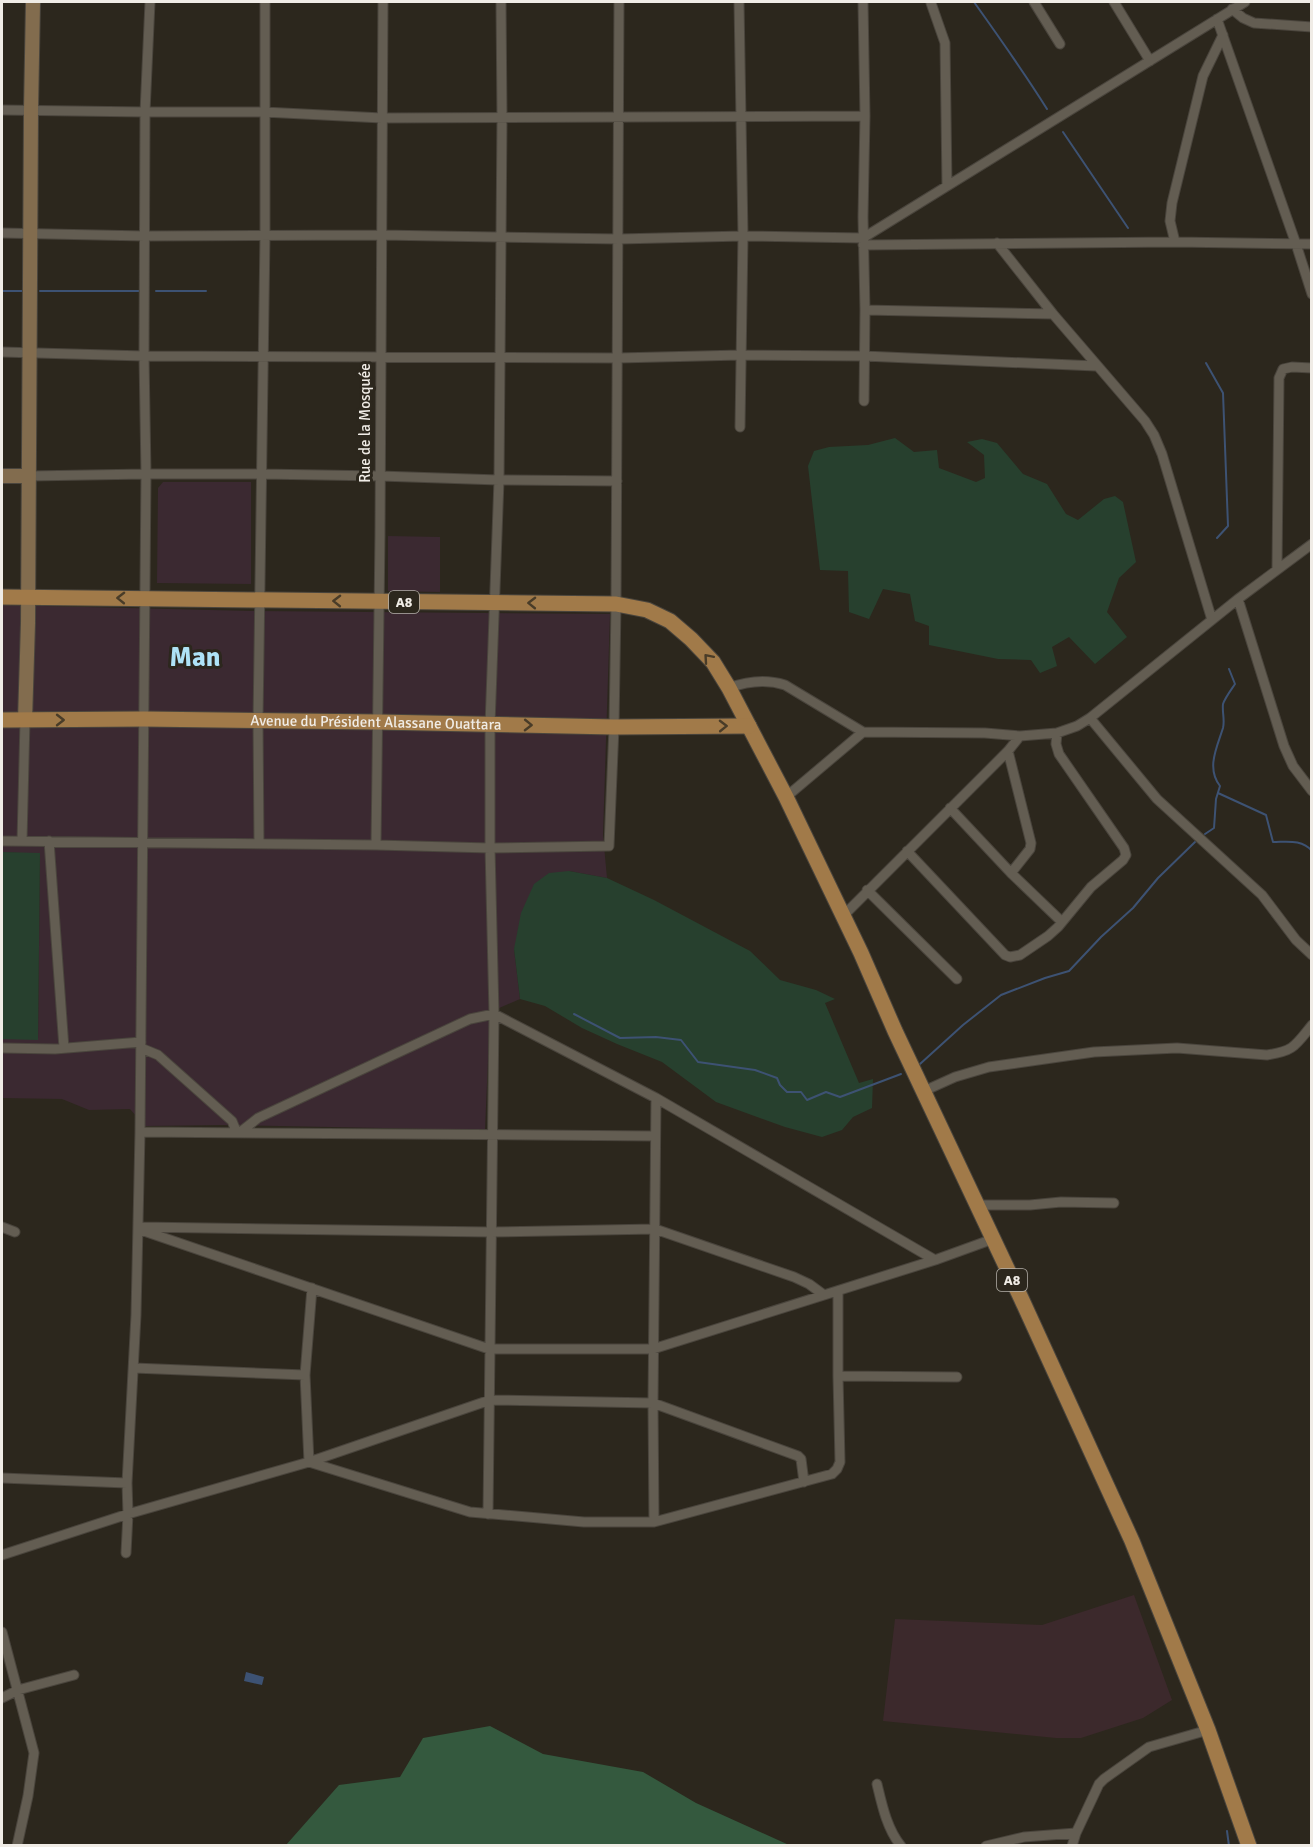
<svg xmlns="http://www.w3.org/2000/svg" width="1313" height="1847" font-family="Signika,sans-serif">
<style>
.commercial{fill:#3b2931}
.education{fill:#3c292c}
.green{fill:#27402e}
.forest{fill:#34593e}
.water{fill:#3d5273}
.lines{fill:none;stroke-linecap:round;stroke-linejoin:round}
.stream{stroke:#3d5273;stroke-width:2}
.street-casing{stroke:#4a453d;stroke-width:11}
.secondary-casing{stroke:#4a453d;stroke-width:16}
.primary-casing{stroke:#4a453d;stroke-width:17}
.street{stroke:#635d52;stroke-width:9}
.secondary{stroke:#826c4e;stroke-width:14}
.primary{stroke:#a17a49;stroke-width:15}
.oneway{stroke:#493c28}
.labels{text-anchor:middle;stroke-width:6;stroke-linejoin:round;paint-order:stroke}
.shield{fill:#2c271d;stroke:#b5b1aa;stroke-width:1.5}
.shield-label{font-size:14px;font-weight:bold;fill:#f0ece6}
.street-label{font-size:15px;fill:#f0ece6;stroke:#2c271d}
.town-label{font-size:27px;font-weight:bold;fill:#aee3f6;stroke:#2c271d}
</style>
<rect width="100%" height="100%" fill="#2c271d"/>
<path class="commercial" d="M163,482h88v102l-94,-1 1,-95z
M388,536l52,1v55l-52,-1z
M2,605l250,6 358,3 -7,221 4,43 -38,-7 -55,78 6,50 -30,13 -5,118 -263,-5 -77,1 -15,-17 -41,1 -27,-11 -60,-1v-59h36l2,-185 -38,-2z"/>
<path class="education" d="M1134,1595l38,105 -29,18 -62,20h-25l-173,-17 12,-102 147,6z"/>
<path class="green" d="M895,438l19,14 23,-2 2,18 37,14 9,-4 -1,-23 -17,-13 15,-3 15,4 26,31 24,10 19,30 12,6 26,-21 11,-3 8,6 13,60 -17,16 -12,34 20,25 -32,27 -26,-27 -17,10 5,19 -17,7 -9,-13 -33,-1 -69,-14v-19l-14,-5 -5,-27 -27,-5 -14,30 -20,-7 -1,-41 -28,-1 -12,-104 6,-15 15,-4 39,-2z
M2,852l38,1 -2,187 -36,-1z
M569,871l38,7 47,22 96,51 30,29 36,10 19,9 -10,4 34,80 14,-4 -1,29 -19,9 -11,13 -20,7 -37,-10 -69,-25 -54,-40 -45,-18 -35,-16 -37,-22 -25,-7 -6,-50 7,-36 13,-29 15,-11z"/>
<path class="forest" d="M490,1726l53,28 100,18 53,31 93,42h-503l53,-60 61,-8 23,-39z"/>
<path class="water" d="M246,1672l18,5 -2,8 -18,-4z"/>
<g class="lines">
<path class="stream" d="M974,2c25,35 50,70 73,107
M1063,132l65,96
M2,291h21
M40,291h101
M156,291h50
M1206,363l17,30 5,133 -11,12
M1218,793l48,22 7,27c14,0 29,-3 39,9
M1205,834l9,-6 2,-29 4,-13c-14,-18 -3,-39 3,-58 2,-8 -1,-16 0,-24 2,-6 8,-14 12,-20l-6,-15
M574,1014l46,24 36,-1 25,3 17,22 57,8 22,8 3,7 7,7h14l6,8 19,-8 14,5 61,-23
M920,1064l43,-39 38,-30 44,-17 24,-7 32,-34 32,-29 25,-30 37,-36
M1227,1831l2,15"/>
<g class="street-casing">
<path id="street" d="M739,2l4,234 -3,191
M863,2l2,114 -2,101 2,93 -1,91
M1034,2l26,42
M1114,2l36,59
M931,3l14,40 2,143
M1232,9l11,9 11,5 58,4
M1217,19l79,225 16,50
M2,110l143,2h119l118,6 483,-2
M2,233l143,3 236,-1 238,4 124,-3 120,2 382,-236
M1175,242l-5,-21 2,-18 31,-127 20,-41
M997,243l56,71 92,107 9,14 8,19 50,166
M863,245l312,-3 137,2
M865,310l188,4
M2,352l142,4 474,2 123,-3 123,1 232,10
M29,476l117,-2h116l118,2 119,4 118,1
M1277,569l2,-191 4,-9 9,-2 20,1
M1238,599l46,147 9,20 19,25
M729,688c19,-7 37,-9 56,-3l78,47
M1090,718l67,81 105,96 34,45 16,15
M1008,751l23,92 -1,6 -19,24
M786,797l77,-65 122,1 35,3 37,-3 20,-7 13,-8 148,-119 74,-55
M950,808l61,65 51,49
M2,841l374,4 114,3 119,-2 5,-119 2,-123 3,-602
M22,841l3,-121
M49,841l15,207
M259,844l-1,-123 7,-486v-233
M376,845l4,-311 3,-532
M907,851l98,104 5,2 10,-2 28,-19 10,-9 33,-40 32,-27 3,-5 -2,-7 -65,-94 -3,-10 1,-11
M867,890l90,89
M843,916l165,-165 12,-15
M2,1048l53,1 86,-7
M141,1048l17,7 74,66 5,12
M924,1091l31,-14 34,-10 105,-15 83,-4 90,7c27,-4 28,-9 45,-30
M140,1132l515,4
M239,1133l19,-15 212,-99 24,-5 162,84 279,162
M977,1205h53l31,-3 53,1
M2,1227l13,5
M140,1227l350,5 165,-3 139,48 15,7 15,11
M138,1229l351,120h164l282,-89 58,-21
M312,1288l-7,87 4,87 161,50 114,10h70l178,-48 5,-5 3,-7 -2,-86v-85
M134,1368l171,7
M838,1376l119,1
M2,1478l125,5
M488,1514l6,-500 -4,-166v-123l9,-245 3,-362 -1,-116
M654,1522l-1,-119 3,-305
M126,1553l2,-39 -1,-31 9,-168 4,-183 6,-658 -2,-118 1,-244 5,-110
M2,1555l126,-41 181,-52 181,-62 163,3 145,53 3,3 3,23
M2,1632l32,121 -6,43 -11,50
M2,1698l16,-8 56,-15
M877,1784c5,21 10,45 24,62
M986,1846l38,-9 52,-4
M1072,1846l4,-13 23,-49 5,-5 45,-32 59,-17"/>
</g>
<g class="secondary-casing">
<path id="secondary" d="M2,476h27
M25,720l3,-97 3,-513 2,-108"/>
</g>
<g class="primary-casing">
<g id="primary">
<path d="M2,597l614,7 31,6 23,11 21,18 22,23 16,26 57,109 75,156 34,78 126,267 111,243 76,189 41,116"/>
<path id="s1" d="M2,720l142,-1 234,3 236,5 135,-1"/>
</g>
</g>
<use href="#street" class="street"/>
<use href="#secondary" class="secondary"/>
<use href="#primary" class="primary"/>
</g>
<defs><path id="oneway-chevron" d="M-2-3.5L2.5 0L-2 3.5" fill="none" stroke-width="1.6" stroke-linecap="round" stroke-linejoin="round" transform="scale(1.5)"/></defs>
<g class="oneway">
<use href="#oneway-chevron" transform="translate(121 598) rotate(-179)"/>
<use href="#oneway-chevron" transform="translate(337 601) rotate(-179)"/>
<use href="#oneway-chevron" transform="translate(532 603) rotate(-179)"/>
<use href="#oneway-chevron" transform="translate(708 658) rotate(-131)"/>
<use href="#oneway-chevron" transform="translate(60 720)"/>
<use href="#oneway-chevron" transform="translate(528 725) rotate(1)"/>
<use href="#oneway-chevron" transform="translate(723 726) rotate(-1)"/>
</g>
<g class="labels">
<g class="shield">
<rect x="389" y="591" width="30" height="22" rx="4.5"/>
<rect x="997" y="1269" width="30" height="22" rx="4.5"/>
</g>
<g class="shield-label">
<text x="404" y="607">A8</text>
<text x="1012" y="1285">A8</text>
</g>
<g class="street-label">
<text transform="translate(365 423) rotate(-90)" y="5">Rue de la Mosquée</text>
<text dy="5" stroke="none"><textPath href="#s1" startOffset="374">Avenue du Président Alassane Ouattara</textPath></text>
</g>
<g class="town-label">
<text x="195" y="666">Man</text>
</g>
</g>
<rect width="1313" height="1847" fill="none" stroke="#f0ece6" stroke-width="6"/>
</svg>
